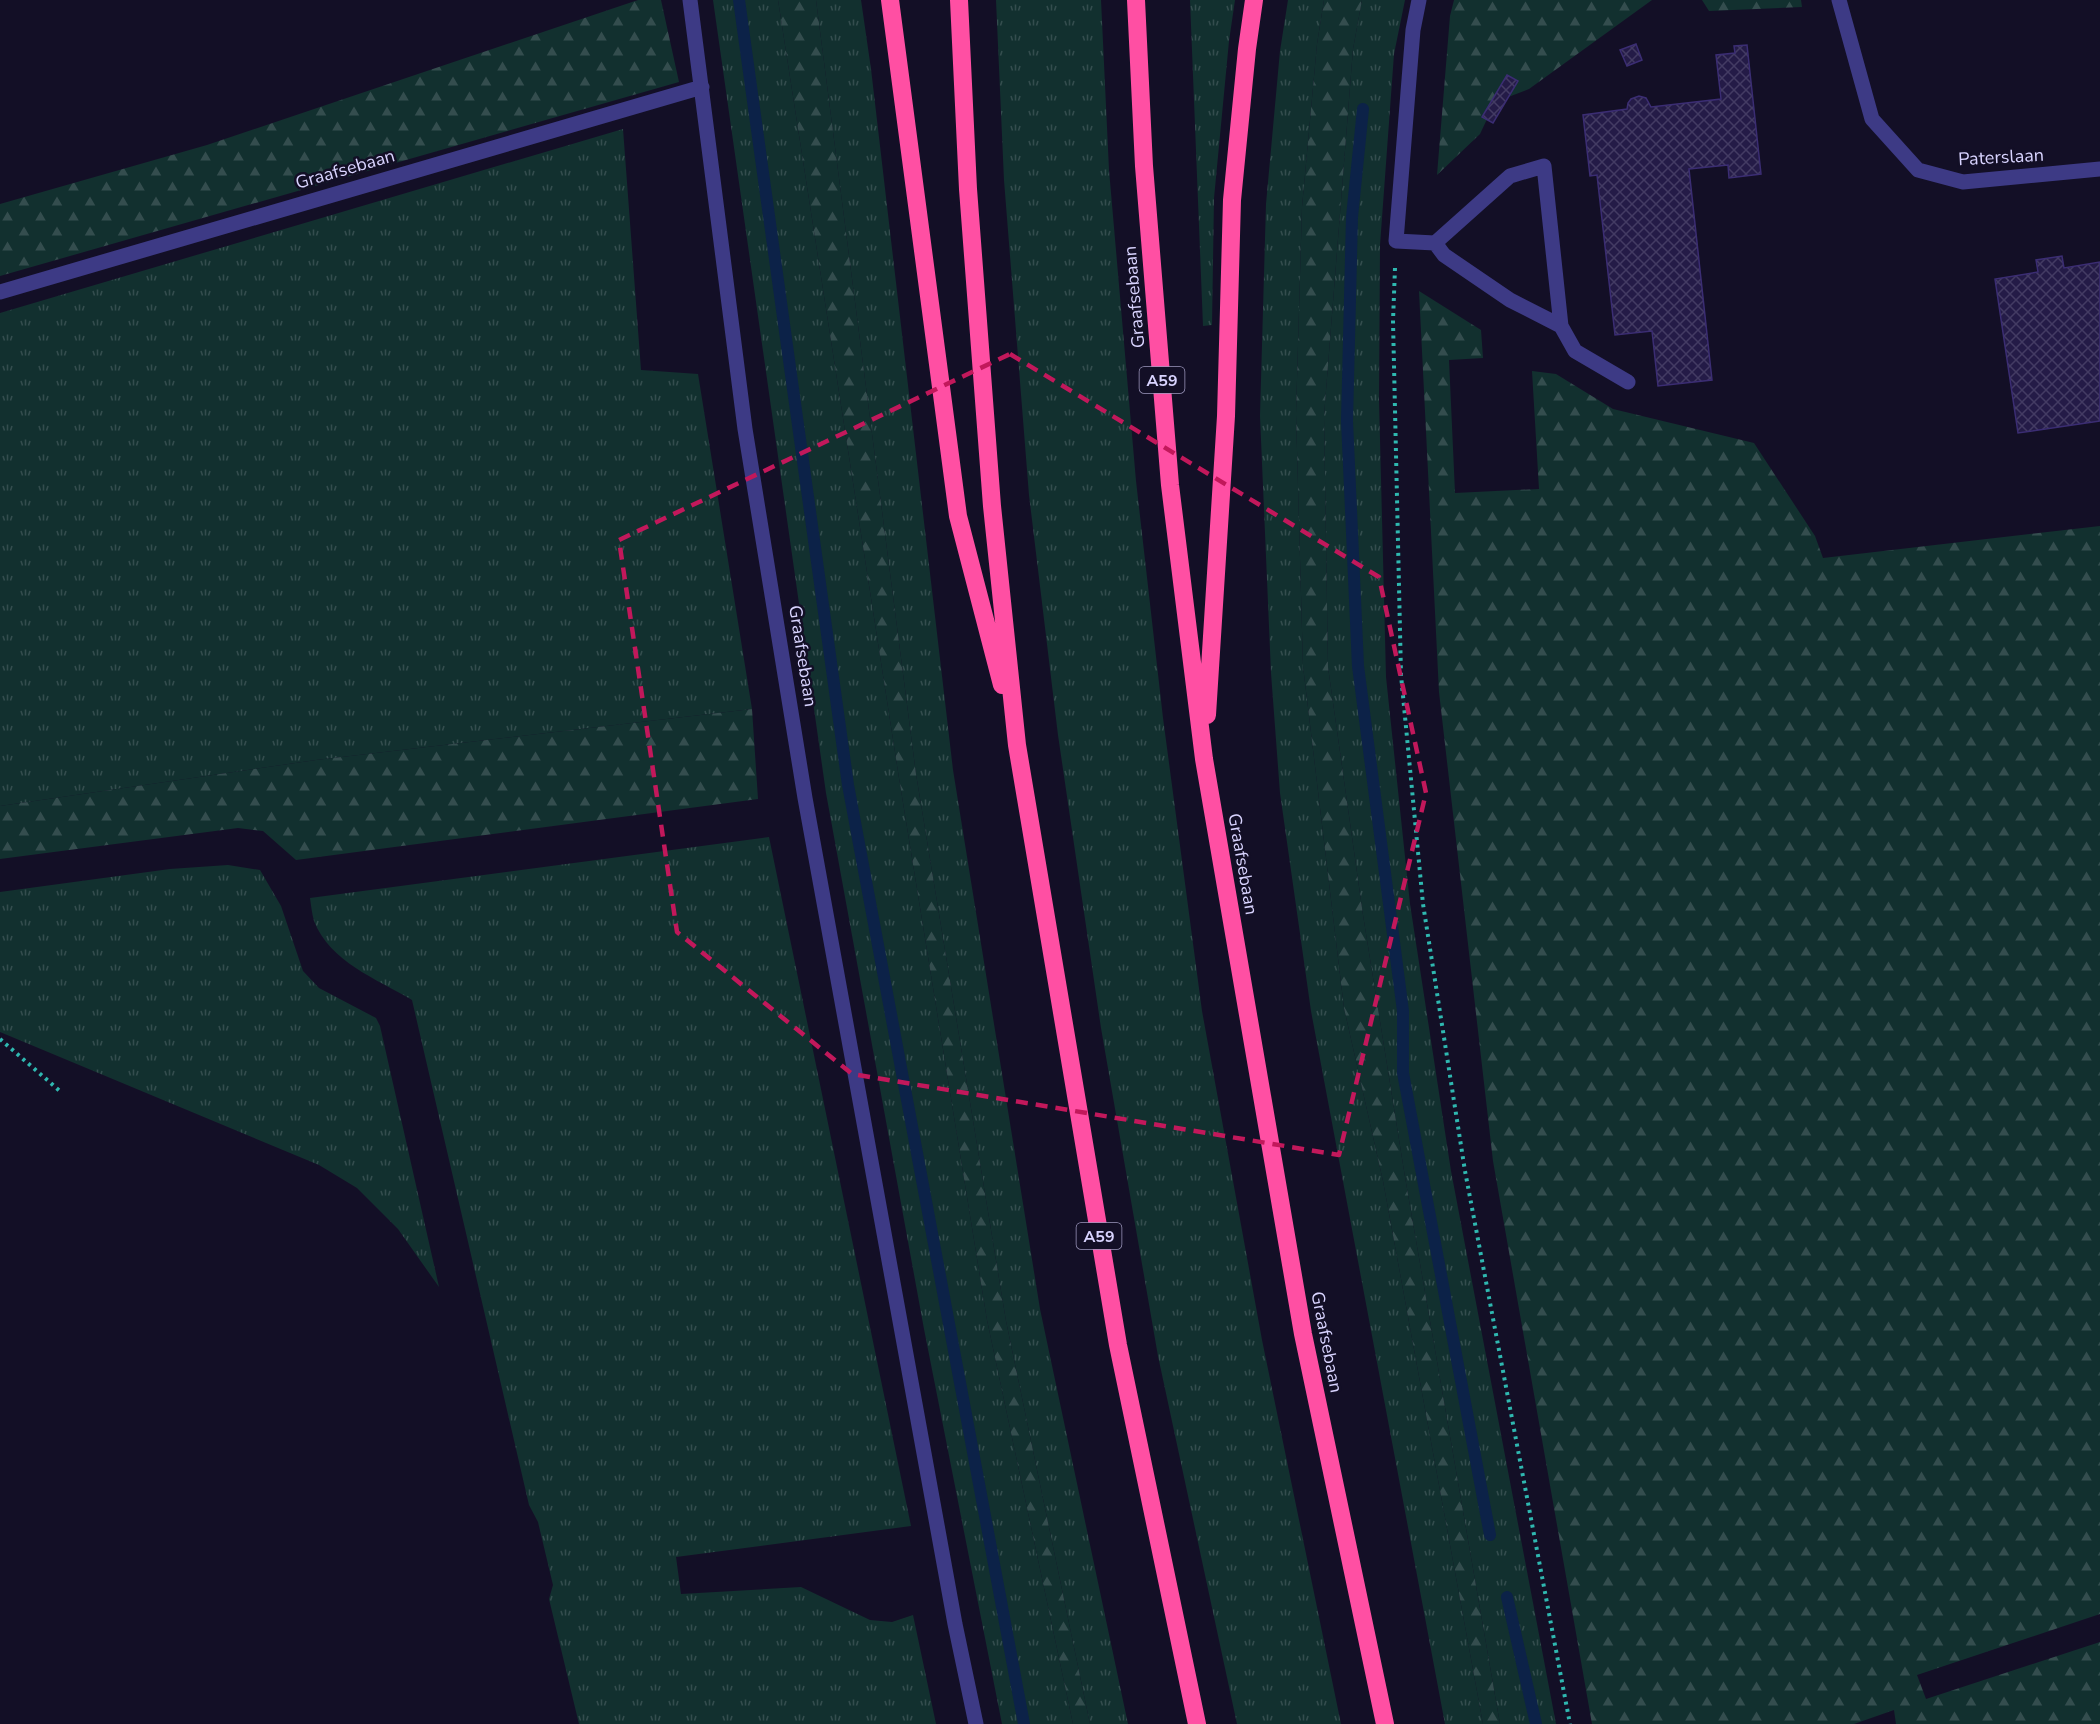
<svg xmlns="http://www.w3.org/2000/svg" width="2100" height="1724" font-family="'Nunito Sans',sans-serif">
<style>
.grass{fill:url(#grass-tufts)}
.forest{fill:url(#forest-firs)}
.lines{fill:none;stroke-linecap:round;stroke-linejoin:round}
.stream{stroke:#0c2248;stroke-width:12}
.building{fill:url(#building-cross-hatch);stroke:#3b2d73;stroke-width:1.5}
.path{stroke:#2fb8b0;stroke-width:4;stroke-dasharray:3 4.5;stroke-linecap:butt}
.minor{stroke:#3d3a85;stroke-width:15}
.highway{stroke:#ff4fa3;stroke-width:18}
.marked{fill:none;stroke:#c2185b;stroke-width:4.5;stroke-dasharray:12 8;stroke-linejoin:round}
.labels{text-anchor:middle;stroke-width:5;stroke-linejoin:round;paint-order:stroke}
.shield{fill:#130f26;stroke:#9e99be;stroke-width:1.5}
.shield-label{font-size:16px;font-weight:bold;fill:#d9d4ff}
.street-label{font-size:18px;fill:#d9d4ff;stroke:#130f26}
</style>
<defs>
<pattern id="grass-tufts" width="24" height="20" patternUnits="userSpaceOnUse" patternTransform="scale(1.5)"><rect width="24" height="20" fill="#12302f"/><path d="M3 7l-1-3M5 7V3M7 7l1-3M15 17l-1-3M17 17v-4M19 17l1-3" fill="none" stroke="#344d4e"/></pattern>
<pattern id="forest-firs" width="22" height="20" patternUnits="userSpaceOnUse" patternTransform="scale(1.5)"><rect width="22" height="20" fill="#12302f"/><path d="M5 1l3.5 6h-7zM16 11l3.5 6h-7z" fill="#344d4e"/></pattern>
<pattern id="building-cross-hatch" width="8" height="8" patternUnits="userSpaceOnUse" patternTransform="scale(1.5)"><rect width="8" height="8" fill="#241b47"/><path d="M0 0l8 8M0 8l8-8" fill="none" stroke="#433b63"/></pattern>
</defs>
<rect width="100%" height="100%" fill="#130f26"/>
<path class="grass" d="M713,0h65l121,778 88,542 86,404h-71l-78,-395 -98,-536z
M816,0h45l10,69 82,701 87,539 88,415h-38l-84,-403 -90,-547z
M996,0h105l8,170 27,311 27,237 39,293 60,329 79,384h-104l-79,-368 -57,-328 -43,-293 -29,-240 -25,-315z
M1190,0h45l-6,41 -15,157 -2,127 -9,1z
M1288,0h36l-7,44 -15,163 -6,207 7,252 41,342 39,173 100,543h-38l-134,-713 -31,-218 -9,-120 -11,-257 6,-212 14,-153z
M1362,0h43l-11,54 -14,191 -1,155 7,277 24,227 41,267 105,553h-56l-95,-547 -42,-262 -35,-248 -4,-251 29,-367z
M623,129l18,241 57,4 54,335 -436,51 -316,46v-493z
M769,837l142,689 -235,31 5,37 120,-7 69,33 22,2 21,-7 23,109h-357l-30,-125 4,-14 -15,-63 -9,-17 -117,-505c-35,-21 -82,-38 -98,-79 -2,-7 -3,-16 -4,-23z
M228,865l32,5 21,36 22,65 16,17 57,30 4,8 59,261 -41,-58 -41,-41 -38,-23 -319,-133v-140l170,-23z"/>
<path class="forest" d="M638,0h23l18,82 -679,194v-72l207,-59z
M778,0h38l100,774 90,547 84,403h-17l-86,-404 -88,-542z
M1324,0h38l-9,49 -29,367 4,251 35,248 42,262 95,547h-17l-100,-543 -39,-173 -41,-342 -7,-252 6,-207 15,-163z
M1454,0h198l-123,89 -34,13 -15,32 -43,41 13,-159z
M1702,0h99l1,7 -93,4z
M1419,291l62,39 2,28 -34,2 6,133 84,-4 -7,-118 24,3 57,35 141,34 61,93 8,22 277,-32v1088l-183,61 9,24 174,-57v82h-204l-2,-14 -40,14h-262l-99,-563 -54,-469z
M752,709l6,90 -462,61 -33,-29 -25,-3 -238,31v-53l316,-46z"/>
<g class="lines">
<path class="stream" d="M739,0l109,785 176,939
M1363,109l-11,108 -5,204 11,245 45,345v62l87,462
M1507,1597l29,127"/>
</g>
<path class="building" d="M1636,44l6,16 -15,6 -7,-16z
M1747,45l14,129 -32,4 -1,-13 -39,4 23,211 -54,6 -6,-55 -37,4 -18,-160 -7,1 -7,-61 44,-6 1,-6 3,-4 8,-3 7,2 5,9 70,-8 -5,-44 19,-2 -1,-7z
M1507,75l11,6 -25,42 -11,-6z
M2062,256l2,12 36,-6v159l-82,12 -23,-154 43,-7 -2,-12z"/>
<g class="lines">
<path class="path" d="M1395,268l-2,53 8,354 22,229 42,267 105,553
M0,1039l61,53"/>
<path class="minor" d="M690,0l55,429 60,369 150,826 21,100
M1419,0l-6,30 -17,211 39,2 9,12 66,45 51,26 14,25 53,31
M1839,0l33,119 46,51 45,12 137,-13
M1435,243l75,-67 34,-10 17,160
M0,292l702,-205"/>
<path class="highway" d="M890,0l68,516 44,169
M959,0l9,189 24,317 25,239 101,600 79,379
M1136,0l8,166 26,319 34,274 99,575 82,390
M1207,715l19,-299 6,-216 15,-151 7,-49"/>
</g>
<path class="marked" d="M1010,354l369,223 47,216 -87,362 -487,-81 -175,-142 -58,-392z"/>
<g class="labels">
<g class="shield">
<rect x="1139.5" y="367" width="45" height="26" rx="4.5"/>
<rect x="1076.5" y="1223" width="45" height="26" rx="4.5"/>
</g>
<g class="shield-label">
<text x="1162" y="386">A59</text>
<text x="1099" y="1242">A59</text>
</g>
<g class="street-label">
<text transform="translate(2001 157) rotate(-3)" y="6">Paterslaan</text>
<text transform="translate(345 169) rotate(-16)" y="6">Graafsebaan</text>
<text transform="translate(1134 297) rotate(-95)" y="6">Graafsebaan</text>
<text transform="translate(803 656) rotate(81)" y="6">Graafsebaan</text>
<text transform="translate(1243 864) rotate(80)" y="6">Graafsebaan</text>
<text transform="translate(1327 1342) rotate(79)" y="6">Graafsebaan</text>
</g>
</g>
</svg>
